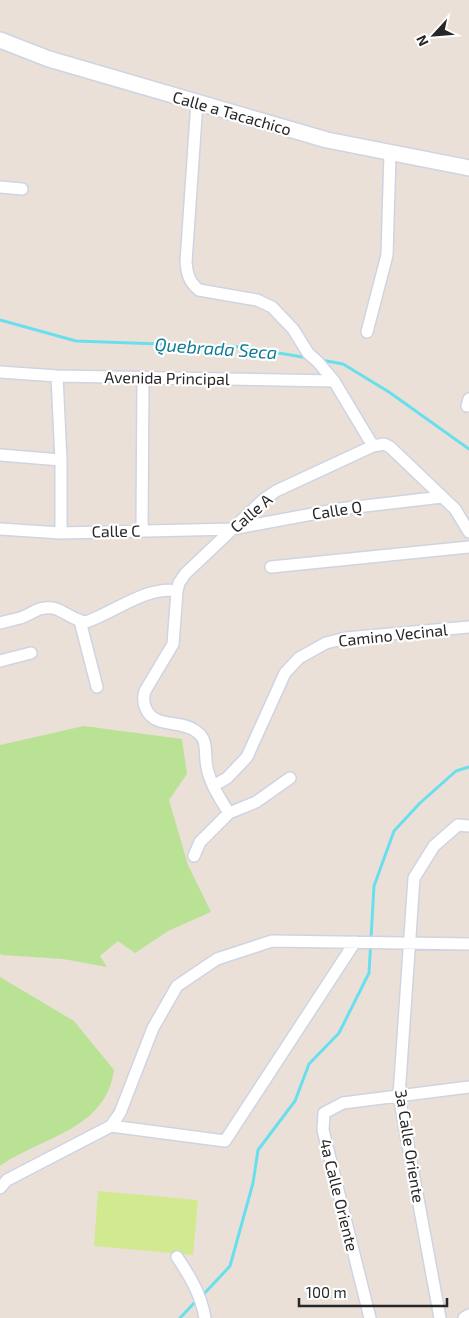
<svg xmlns="http://www.w3.org/2000/svg" width="469" height="1318" font-family="'Exo 2',sans-serif">
<style>
.green{fill:#bae294}
.pitch{fill:#d1ea8f}
.lines{fill:none;stroke-linecap:round;stroke-linejoin:round}
.stream{stroke:#69dfee;stroke-width:3}
.minor-casing{stroke:#ced4e1;stroke-width:14}
.secondary-casing{stroke:#ced4e1;stroke-width:18}
.minor{stroke:#fff;stroke-width:11}
.secondary{stroke:#fff;stroke-width:15}
.labels{text-anchor:middle;stroke-width:4.5;stroke-linejoin:round;paint-order:stroke}
.street-label{font-size:16px;fill:#272727;stroke:#fff}
.water-label{font-size:18px;font-style:italic;fill:#0c7c96;stroke:#fff}
</style>
<rect width="100%" height="100%" fill="#eae0d8"/>
<path class="green" d="M84,726l98,13 5,35 -18,26 19,65 23,47 -43,19 -33,22 -17,-12 -18,15 7,11 -44,-8 -60,-4 -3,-1v-209z
M0,977l74,44 40,49c-8,60 -73,67 -114,96z"/>
<path class="pitch" d="M98,1191l100,9 -5,55 -99,-9z"/>
<g class="lines">
<path class="stream" d="M0,320l76,21 168,6 64,11
M321,360l22,4 46,28 80,57
M202,1296l28,-30 23,-83 5,-33 37,-49 14,-37 30,-31 30,-60 5,-87 20,-55 26,-28 36,-32 13,-4
M180,1318l17,-18"/>
<g class="minor-casing">
<path id="minor" d="M197,102l-11,160c1,12 3,20 13,28l58,10 15,7 21,22 15,24 10,9 16,19 39,65
M0,187l22,2
M367,332l20,-77 3,-102
M0,372l57,4 277,5
M57,376l4,84v73
M467,406l2,-7
M0,455l61,5
M0,529l61,4 171,-4 107,-20 103,-12
M142,531l1,-153
M271,567l198,-20
M80,621l17,66
M0,623c6,-2 13,-3 20,-5 12,-4 19,-12 33,-10 12,3 21,13 33,14 27,-9 62,-37 91,-31
M0,661l31,-8
M213,786l14,-8 20,-21 38,-84 14,-15 27,-15 20,-5 123,-11
M229,813c-10,-16 -22,-34 -23,-53 -1,-10 1,-21 -9,-28 -15,-13 -42,-3 -51,-23 -3,-6 -3,-11 -1,-18l28,-47 4,-53 2,-8 6,-9 78,-74 13,-9 97,-45 11,-2 6,3 65,62 14,23
M194,856l6,-14 29,-29 27,-11 34,-24
M111,1126l114,15 130,-199
M0,1188l7,-8 104,-54 9,-13 33,-85 24,-42 40,-27 55,-18 197,3
M177,1257c13,19 24,38 28,61
M370,1318l-47,-188 1,-17 19,-10 126,-16
M440,1318l-41,-222 15,-218 20,-32 24,-21 11,1
M464,1318l5,-3"/>
</g>
<g class="secondary-casing">
<path id="secondary" d="M0,40l49,19 278,81 142,28"/>
</g>
<use href="#minor" class="minor"/>
<use href="#secondary" class="secondary"/>
</g>
<g class="labels">
<g class="street-label">
<text transform="translate(232 113) rotate(16)" y="6">Calle a Tacachico</text>
<text transform="translate(167 378) rotate(1)" y="6">Avenida Principal</text>
<text transform="translate(337 510) rotate(-9)" y="6">Calle Q</text>
<text transform="translate(251 513) rotate(-41)" y="6">Calle A</text>
<text transform="translate(116 531) rotate(-1)" y="6">Calle C</text>
<text transform="translate(393 635) rotate(-6)" y="6">Camino Vecinal</text>
<text transform="translate(410 1146) rotate(81)" y="6">3a Calle Oriente</text>
<text transform="translate(339 1195) rotate(76)" y="6">4a Calle Oriente</text>
</g>
<g class="water-label">
<text transform="translate(216 349) rotate(4)" y="6">Quebrada Seca</text>
</g>
</g>
<g transform="translate(434 35) rotate(244)" stroke="#ffffff" stroke-width="4" paint-order="stroke">
<path d="M0-4L9 19L0 12L-9 19Z" fill="#272727"/>
<text y="-8" font-size="14" font-weight="bold" text-anchor="middle" fill="#272727">N</text>
</g>
<path d="M299 1298v8h148v-8" fill="none" stroke="#272727" stroke-width="2.5"/>
<text x="306" y="1298" font-size="15" fill="#272727" stroke="#ffffff" stroke-width="4" paint-order="stroke">100 m</text>
</svg>
